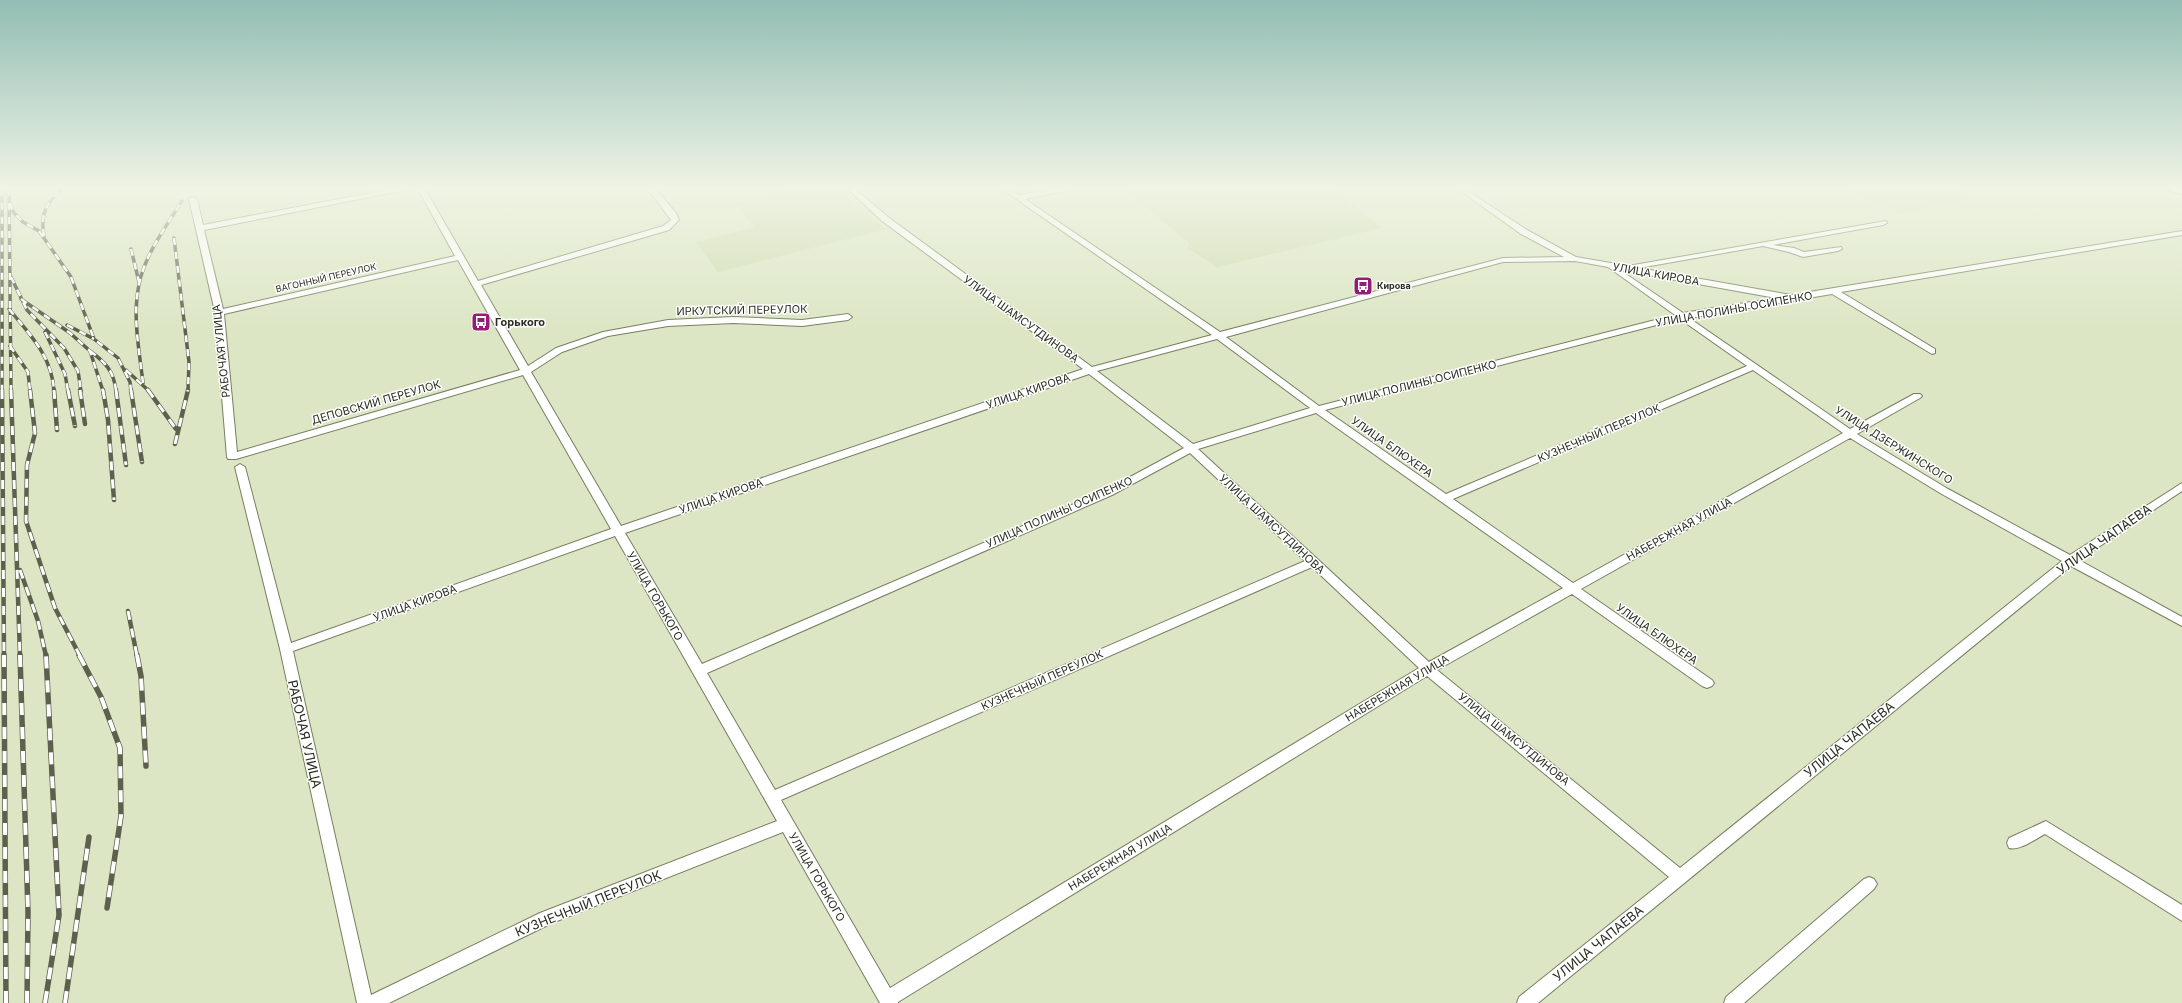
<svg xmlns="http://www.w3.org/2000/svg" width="2182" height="1003" font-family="Inter,sans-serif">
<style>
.built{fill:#d0dcb3}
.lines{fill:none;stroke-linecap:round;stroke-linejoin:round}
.street-casing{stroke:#767e60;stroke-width:2}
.secondary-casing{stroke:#767e60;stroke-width:2}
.street{fill:#fff;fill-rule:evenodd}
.secondary{fill:#fff;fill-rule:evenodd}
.rail-far2-casing{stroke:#5c614e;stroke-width:3.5}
.rail-far1-casing{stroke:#5c614e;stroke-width:4.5}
.rail-casing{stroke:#5c614e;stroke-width:5.5}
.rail-far2{stroke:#fff;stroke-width:2.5;stroke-dasharray:7;stroke-linecap:butt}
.rail-far1{stroke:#fff;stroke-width:3;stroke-dasharray:9;stroke-linecap:butt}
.rail{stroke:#fff;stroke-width:4;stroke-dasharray:12;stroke-linecap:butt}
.labels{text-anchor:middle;stroke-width:3;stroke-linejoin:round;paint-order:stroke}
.far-street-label{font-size:9px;fill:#2a2d20;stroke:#fff}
.far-poi-label{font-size:9px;font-weight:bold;fill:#2a2d20;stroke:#fff;text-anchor:start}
.street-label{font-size:11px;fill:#2a2d20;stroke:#fff}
.poi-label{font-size:11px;font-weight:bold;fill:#2a2d20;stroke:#fff;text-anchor:start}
.near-street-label{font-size:13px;fill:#2a2d20;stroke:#fff}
</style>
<rect width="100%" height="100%" fill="#dce6c4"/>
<path class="built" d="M797,189h40l49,40 -168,43 -22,-30 59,-15 -20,-24z
M1124,189h209l49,39 -165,39 -29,-19 1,-5z
M1848,189h104l21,9 -73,16z"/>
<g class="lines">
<g class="street-casing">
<path id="street" d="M391,189h13l-4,2 -196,39 19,79 232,-53 -37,-67h7l53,92 185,-55 8,-6 -23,-31h8l20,24 3,7 -10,10 -188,55 47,81 28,-18 47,-16 65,-12 65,-3 69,3 46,-6 4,3 -4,3 -46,6 -69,-3 -65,3 -60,10 -46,16 -31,20 90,154 462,-157 -201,-148 -34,-32h7l33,28 204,150 120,-32 -210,-146h7l10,6 37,-6h12l-3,2 -40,8 195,133 283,-74 61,-1 -43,-23 -63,-45h7l62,41 49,27 52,9 258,-45 1,2 -4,2 -110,20 21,3 10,4 37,-5 1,2 -4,2 -35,6 -14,-5 -26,-6 -124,22 152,27 391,-64v4l-341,57 94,57v4l-3,1 -100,-60 -143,24 161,111 64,-35h6l2,2 -2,2 -63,36 91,55 122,66 112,-72v8l-103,69 103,57v9l-111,-60 -533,437h-21l2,-6 150,-120 -242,-201 -529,326v1h-18l-97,-171 -231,91 -163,80h-32l-77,-354 -45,-182 5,-3 5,3 46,176 320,-114 -88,-154 -287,84h-8l-1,-2 -12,-145 -26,-113 4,-2 4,2 6,26zM458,260l62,110 -283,82 -13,-138zM1575,261l33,6 67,48 -356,91 -93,-69 277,-75zM1620,270l156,28 -93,15zM1680,319l67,47 -301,128 -121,-84zM1217,339l93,69 -117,36 -96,-73zM1753,370l90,63 -270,150 -120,-84zM1089,374l95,74 -80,43 -402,173 -77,-131zM1316,413l247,175 -134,74 -231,-213zM1850,438l90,55 122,68 -382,307 -243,-198 135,-76 130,92 5,2 5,-2 2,-3 -2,-3 -131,-91zM1190,453l115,108 -530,229 -68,-117 405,-178zM615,536l162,285 -237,92 -169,82 -78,-344zM1312,567l107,101 -529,320 -109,-188z
M2046,821l136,84v16l-137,-87c-10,5 -25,17 -36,14l-2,-5 2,-5z
M1869,877l5,2 3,5 -3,5 -130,114h-20l2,-6 138,-118z"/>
</g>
<g class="secondary-casing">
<path id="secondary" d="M2169,189h13v5l-12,-3z"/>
</g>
<use href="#street" class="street"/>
<use href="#secondary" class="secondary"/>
<g class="rail-far2-casing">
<path id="rail-far2" d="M0,189l2,7v195
M9,189l2,202
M10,203l4,10 9,9 16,9 32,46 23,62 24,19 12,24 1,9
M44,236c-4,-22 2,-33 18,-47
M174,238l15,124 -1,29
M131,249l8,33
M11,277l16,33 37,38 14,23 3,20
M21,299l49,34 20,18 13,40
M9,309c21,26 43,47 45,82
M67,325l27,14
M45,332l20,42 3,17
M10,346l18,26 2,19
M90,351c15,11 24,20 26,40
M126,370l23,21
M143,383c-4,-35 -12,-72 -2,-107 8,-27 26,-51 41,-75"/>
</g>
<g class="rail-far1-casing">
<path id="rail-far1" d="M2,390l2,266
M11,390l9,266
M30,390l5,43 -8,32 -1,56 29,87 25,48
M54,390l3,40
M68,390l7,36
M80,390l5,34
M103,390l5,30 6,80
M116,390l10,75
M131,390l11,72
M148,390l28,39
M175,444l13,-54
M20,570l18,51 8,35
M128,611l9,45"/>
</g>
<g class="rail-casing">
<path id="rail" d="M4,655l2,348
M20,655l8,257 -1,91
M79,655l22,42 19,51 1,68 -14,92
M137,655l4,21 5,90
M45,1003l14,-88 -13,-260
M65,1003l24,-166"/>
</g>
<use href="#rail-far2" class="rail-far2"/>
<use href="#rail-far1" class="rail-far1"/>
<use href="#rail" class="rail"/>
</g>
<linearGradient id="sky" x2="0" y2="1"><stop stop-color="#92bdb4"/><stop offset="0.57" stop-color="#eff4e4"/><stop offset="1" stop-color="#eff4e4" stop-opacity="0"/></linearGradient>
<rect width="2182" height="329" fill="url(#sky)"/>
<defs>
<g id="bus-square" transform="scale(1)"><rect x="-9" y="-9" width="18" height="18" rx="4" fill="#951d78" stroke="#fff"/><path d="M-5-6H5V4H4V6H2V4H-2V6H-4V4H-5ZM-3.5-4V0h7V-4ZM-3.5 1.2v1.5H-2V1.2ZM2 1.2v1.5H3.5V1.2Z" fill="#fff"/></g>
</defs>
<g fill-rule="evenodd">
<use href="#bus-square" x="1363" y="286"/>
<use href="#bus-square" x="481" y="322"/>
</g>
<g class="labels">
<g class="far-street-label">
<text transform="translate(326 278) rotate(-13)" y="3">ВАГОННЫЙ ПЕРЕУЛОК</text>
</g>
<g class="far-poi-label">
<text x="1377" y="289">Кирова</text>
</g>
<g class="street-label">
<text transform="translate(1656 274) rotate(10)" y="4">УЛИЦА КИРОВА</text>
<text transform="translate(1734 309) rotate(-10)" y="4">УЛИЦА ПОЛИНЫ ОСИПЕНКО</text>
<text transform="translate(742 310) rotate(-1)" y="4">ИРКУТСКИЙ ПЕРЕУЛОК</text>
<text transform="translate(1021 319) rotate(36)" y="4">УЛИЦА ШАМСУТДИНОВА</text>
<text transform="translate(221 351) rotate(-96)" y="4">РАБОЧАЯ УЛИЦА</text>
<text transform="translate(1419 383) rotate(-14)" y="4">УЛИЦА ПОЛИНЫ ОСИПЕНКО</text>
<text transform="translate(1028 391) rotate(-19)" y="4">УЛИЦА КИРОВА</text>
<text transform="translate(376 402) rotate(-16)" y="4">ДЕПОВСКИЙ ПЕРЕУЛОК</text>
<text transform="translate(1599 433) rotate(-23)" y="4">КУЗНЕЧНЫЙ ПЕРЕУЛОК</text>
<text transform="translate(1894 445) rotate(32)" y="4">УЛИЦА ДЗЕРЖИНСКОГО</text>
<text transform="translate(1392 447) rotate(35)" y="4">УЛИЦА БЛЮХЕРА</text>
<text transform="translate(721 496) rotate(-19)" y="4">УЛИЦА КИРОВА</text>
<text transform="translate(1059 512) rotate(-24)" y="4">УЛИЦА ПОЛИНЫ ОСИПЕНКО</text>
<text transform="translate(1272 524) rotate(43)" y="4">УЛИЦА ШАМСУТДИНОВА</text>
<text transform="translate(1679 529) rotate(-29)" y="4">НАБЕРЕЖНАЯ УЛИЦА</text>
<text transform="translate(655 596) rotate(60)" y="4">УЛИЦА ГОРЬКОГО</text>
<text transform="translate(415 603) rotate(-20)" y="4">УЛИЦА КИРОВА</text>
<text transform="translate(1657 634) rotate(35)" y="4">УЛИЦА БЛЮХЕРА</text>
<text transform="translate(1042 680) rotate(-24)" y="4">КУЗНЕЧНЫЙ ПЕРЕУЛОК</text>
<text transform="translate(1397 688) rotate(-31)" y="4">НАБЕРЕЖНАЯ УЛИЦА</text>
<text transform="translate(1514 739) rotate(39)" y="4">УЛИЦА ШАМСУТДИНОВА</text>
<text transform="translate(1120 857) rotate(-31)" y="4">НАБЕРЕЖНАЯ УЛИЦА</text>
<text transform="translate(817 877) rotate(60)" y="4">УЛИЦА ГОРЬКОГО</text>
</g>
<g class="poi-label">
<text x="495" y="326">Горького</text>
</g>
<g class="near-street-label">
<text transform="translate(2104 539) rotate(-35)" y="5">УЛИЦА ЧАПАЕВА</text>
<text transform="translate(305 734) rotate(77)" y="5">РАБОЧАЯ УЛИЦА</text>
<text transform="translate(1849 739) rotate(-39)" y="5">УЛИЦА ЧАПАЕВА</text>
<text transform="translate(588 903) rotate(-22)" y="5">КУЗНЕЧНЫЙ ПЕРЕУЛОК</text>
<text transform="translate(1598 943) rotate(-39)" y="5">УЛИЦА ЧАПАЕВА</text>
</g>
</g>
</svg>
